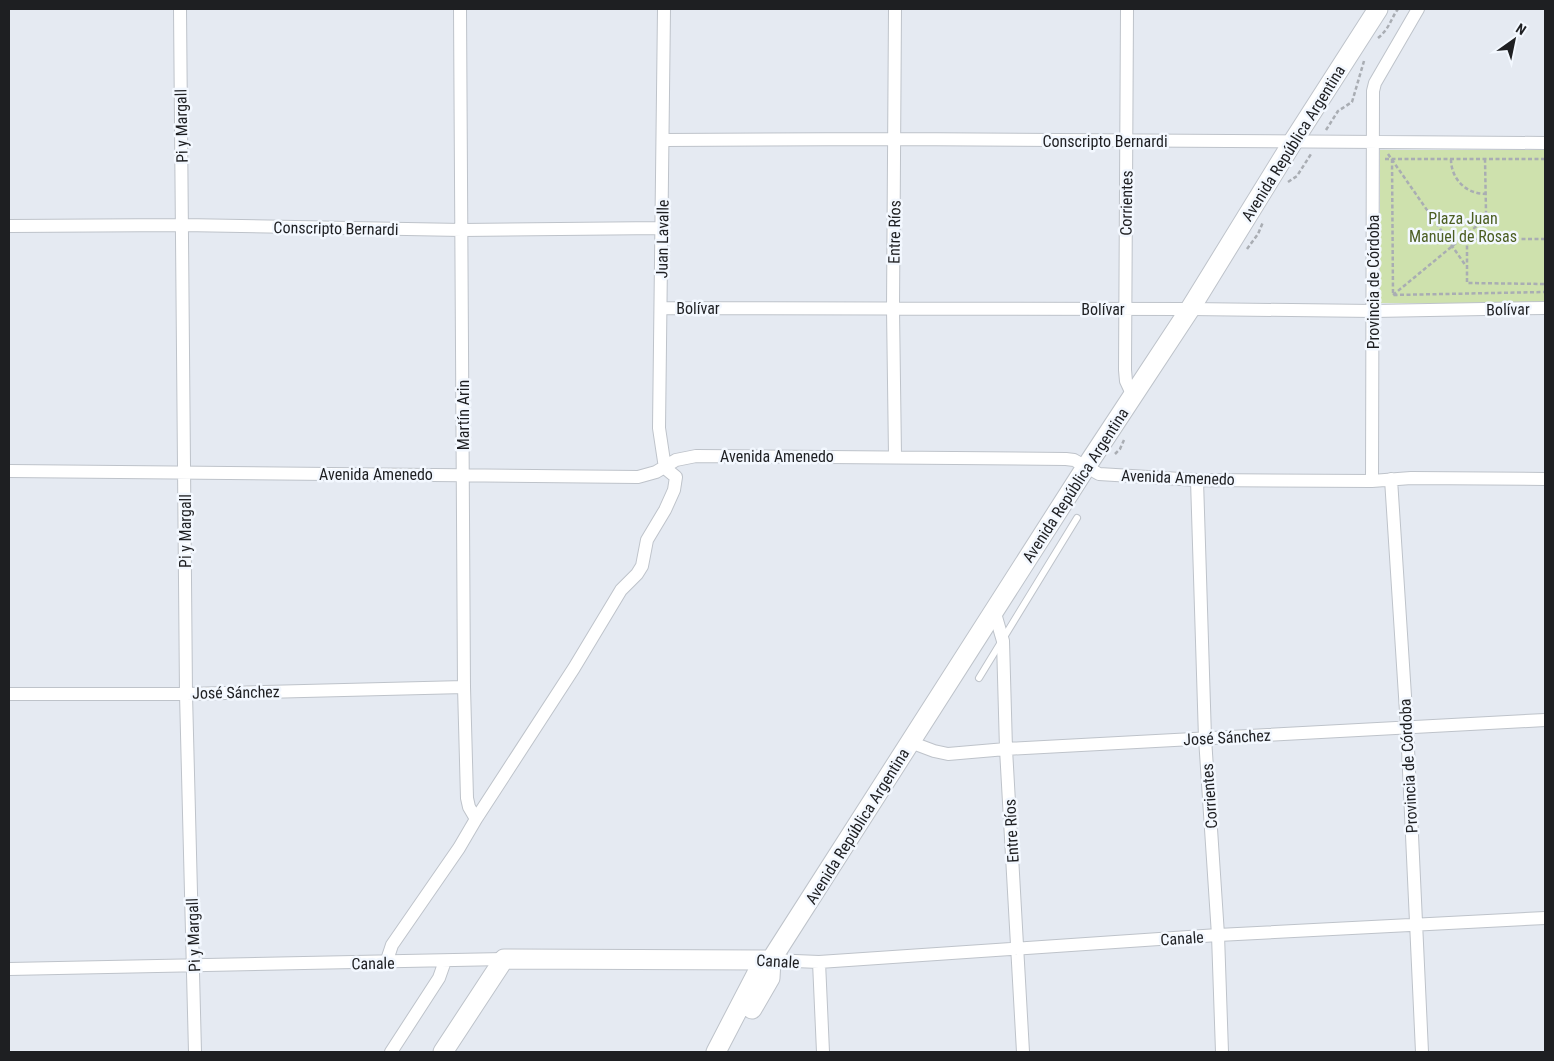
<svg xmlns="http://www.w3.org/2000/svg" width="1554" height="1061" font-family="'Roboto Condensed',sans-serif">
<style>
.green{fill:#cee1ad}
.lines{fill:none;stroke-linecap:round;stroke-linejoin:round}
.lane-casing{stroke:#bec3ca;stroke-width:8}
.street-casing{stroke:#bec3ca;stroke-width:14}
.secondary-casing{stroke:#bec3ca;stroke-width:21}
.path{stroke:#a9adb3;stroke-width:2.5;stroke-dasharray:4 2.5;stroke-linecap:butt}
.lane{stroke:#fff;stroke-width:6}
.street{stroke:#fff;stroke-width:12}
.secondary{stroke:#fff;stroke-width:19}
.labels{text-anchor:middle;stroke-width:5;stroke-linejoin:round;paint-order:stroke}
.street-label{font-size:16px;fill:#1e1f22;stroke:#f3f8ff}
.park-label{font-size:16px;fill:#4b5e22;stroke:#f3f8ff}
</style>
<rect width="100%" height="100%" fill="#e5eaf2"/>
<path class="green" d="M1380,150h165v154l-165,-1z"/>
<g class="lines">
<g class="lane-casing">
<path id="lane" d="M979,678l98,-160"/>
</g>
<g class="street-casing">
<path id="street" d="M180,9l6,685 9,358
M460,9l4,678 3,111 2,9 7,12
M1127,9l-2,361 1,11 7,15
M664,140l231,-1 650,4
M9,226l174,-1 279,5 200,-2
M662,308l528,1 184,2 171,-3
M895,456l-2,-147 2,-300
M9,471l629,6 18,-5 20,-12 20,-4 370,3 8,1 25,14 98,6 175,1 39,-3 134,1
M1391,479l16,248 15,325
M1197,480l8,258 13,197 4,117
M1372,481l1,-390 2,-8 43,-74
M994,610l9,31 3,108 17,303
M9,694h177l278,-7
M910,742l24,9 14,3 58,-5 539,-29
M771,960l48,2 399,-27 327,-17
M819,962l4,90
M386,963l6,-18 67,-97 17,-29 98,-151 47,-78 16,-16 5,-8 5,-26 18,-30 9,-20 2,-13 -11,-9 -6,-40 5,-419
M9,969l495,-10
M391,1052l48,-74 6,-17"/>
</g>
<g class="secondary-casing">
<path id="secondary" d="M752,1009l18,-31 1,-18
M443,1052l61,-93 267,1
M716,1052l42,-81 13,-11 315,-493 104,-158 104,-169 84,-131"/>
</g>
<path class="path" d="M1378,38c12,-10 12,-18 20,-29
M1326,130l12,-19 14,-9 12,-41
M1388,154l78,112
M1385,159h160
M1392,159l1,136 152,-3
M1451,159c0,20 15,35 35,35
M1288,182l9,-6 14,-22
M1545,239h-78v44l78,1
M1247,249l11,-15 5,-12
M1393,295l91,-75 2,-8 -1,-53
M1115,454l5,-5 4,-9"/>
<use href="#lane" class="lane"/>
<use href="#street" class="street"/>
<use href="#secondary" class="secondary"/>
</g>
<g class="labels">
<g class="street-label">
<text transform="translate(181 126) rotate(-91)" y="6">Pi y Margall</text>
<text x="1105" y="147">Conscripto Bernardi</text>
<text transform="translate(1293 143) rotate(-58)" y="6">Avenida República Argentina</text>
<text transform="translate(1126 203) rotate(-89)" y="6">Corrientes</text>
<text transform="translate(336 228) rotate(1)" y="6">Conscripto Bernardi</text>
<text transform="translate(894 232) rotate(-89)" y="6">Entre Ríos</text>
<text transform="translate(662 239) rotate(-89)" y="6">Juan Lavalle</text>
<text transform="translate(1373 282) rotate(-90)" y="6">Provincia de Córdoba</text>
<text x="698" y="314">Bolívar</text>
<text x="1103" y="315">Bolívar</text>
<text transform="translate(1508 309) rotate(-1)" y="6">Bolívar</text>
<text transform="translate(463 415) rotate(-90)" y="6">Martín Arin</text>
<text x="777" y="462">Avenida Amenedo</text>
<text x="376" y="480">Avenida Amenedo</text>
<text transform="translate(1178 477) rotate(2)" y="6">Avenida Amenedo</text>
<text transform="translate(1075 485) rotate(-57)" y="6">Avenida República Argentina</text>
<text transform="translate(185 531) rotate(-90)" y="6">Pi y Margall</text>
<text transform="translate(236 692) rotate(-1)" y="6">José Sánchez</text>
<text transform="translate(1227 737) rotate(-3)" y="6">José Sánchez</text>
<text transform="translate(1408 766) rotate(-93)" y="6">Provincia de Córdoba</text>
<text transform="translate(1209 796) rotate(-94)" y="6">Corrientes</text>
<text transform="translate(857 826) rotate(-58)" y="6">Avenida República Argentina</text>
<text transform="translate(1011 831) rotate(-93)" y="6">Entre Ríos</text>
<text transform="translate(193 935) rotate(-92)" y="6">Pi y Margall</text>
<text transform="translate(1182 938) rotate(-4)" y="6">Canale</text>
<text transform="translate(778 961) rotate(3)" y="6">Canale</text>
<text transform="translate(373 963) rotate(-1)" y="6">Canale</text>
</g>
<g class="park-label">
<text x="1463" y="224">Plaza Juan<tspan x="1463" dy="18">Manuel de Rosas</tspan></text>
</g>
</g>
<rect width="1554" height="1061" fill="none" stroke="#1e1f22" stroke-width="20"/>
<g transform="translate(1514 40) rotate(33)" stroke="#f3f8ff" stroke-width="4" paint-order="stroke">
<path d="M0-4L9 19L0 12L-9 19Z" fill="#1e1f22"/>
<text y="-8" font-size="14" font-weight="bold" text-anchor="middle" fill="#1e1f22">N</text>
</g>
</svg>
